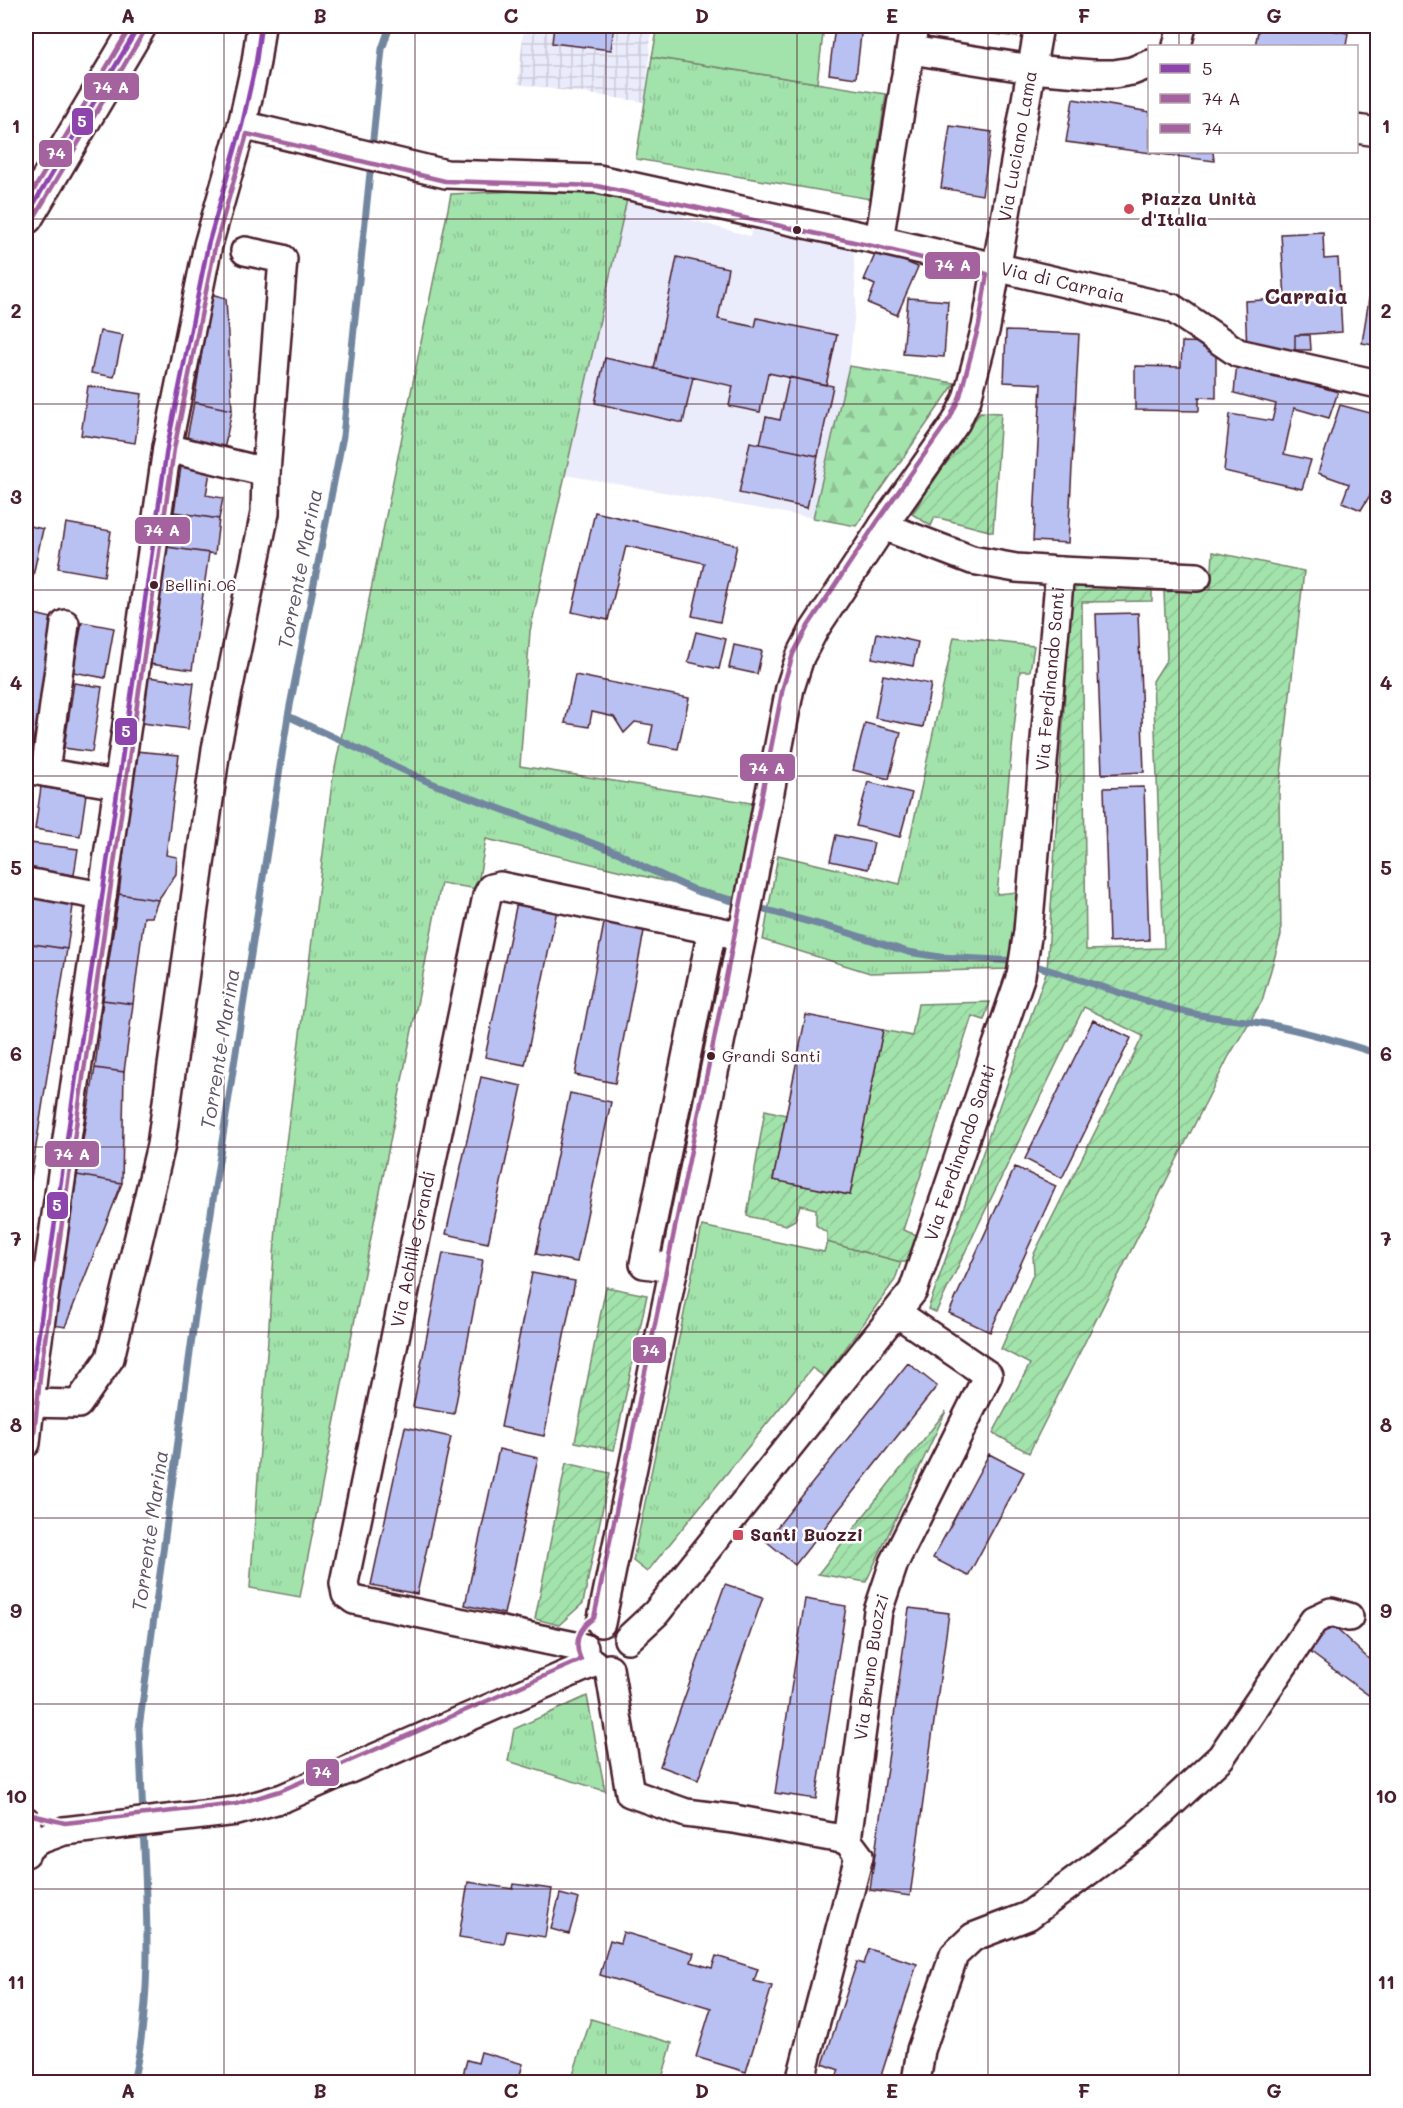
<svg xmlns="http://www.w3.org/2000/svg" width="1403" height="2108" font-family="Mali,sans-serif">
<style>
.built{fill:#eaecfb}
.industrial{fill:url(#industrial-grid)}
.grass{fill:url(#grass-tufts);stroke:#76816c;stroke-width:1.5}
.forest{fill:url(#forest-firs);stroke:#76816c;stroke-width:1.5}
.garden{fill:url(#garden-furrows);stroke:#76816c;stroke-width:1.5}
.pitch{fill:#a2e3ac;stroke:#76816c;stroke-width:1.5}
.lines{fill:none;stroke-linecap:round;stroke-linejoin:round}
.stream{stroke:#72879f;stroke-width:7}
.building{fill:#b9c0f2;stroke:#4a1f2b;stroke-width:1.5}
.street-casing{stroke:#4a1f2b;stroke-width:32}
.secondary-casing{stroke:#4a1f2b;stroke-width:38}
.street{stroke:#fff;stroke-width:27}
.secondary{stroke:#fff;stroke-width:33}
.bus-1-casing{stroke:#fff;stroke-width:9}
.bus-2-casing{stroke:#fff;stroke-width:9}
.bus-3-casing{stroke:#fff;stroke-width:9}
.bus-1{stroke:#8e44ad;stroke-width:4.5}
.bus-2{stroke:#a4629e;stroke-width:4.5}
.bus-3{stroke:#a4629e;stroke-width:4.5}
.grid{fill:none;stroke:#4a1f2b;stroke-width:1.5;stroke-opacity:0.55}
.poi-dot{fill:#d1495b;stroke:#fff;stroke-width:2}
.bus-dot{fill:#4a1f2b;stroke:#fff;stroke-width:2}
.labels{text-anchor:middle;stroke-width:5;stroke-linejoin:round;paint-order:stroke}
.bus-label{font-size:16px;fill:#4a1f2b;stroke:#fff;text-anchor:start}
.street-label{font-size:18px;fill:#4a1f2b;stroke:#fff}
.poi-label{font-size:18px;font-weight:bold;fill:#4a1f2b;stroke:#fff;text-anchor:start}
.water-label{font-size:20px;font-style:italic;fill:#5e5365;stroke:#fff}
.quarter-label{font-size:21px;font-weight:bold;fill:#4a1f2b;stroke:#fff}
.line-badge{stroke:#fff;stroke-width:2}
.badge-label{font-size:16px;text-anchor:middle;font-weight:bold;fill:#fff}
.neatline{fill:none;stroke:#4a1f2b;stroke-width:2}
.grid-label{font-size:20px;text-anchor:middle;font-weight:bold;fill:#4a1f2b}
</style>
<defs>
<pattern id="industrial-grid" width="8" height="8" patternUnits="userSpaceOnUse" patternTransform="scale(1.5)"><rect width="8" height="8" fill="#eaecfb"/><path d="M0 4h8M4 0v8" fill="none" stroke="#cacad7"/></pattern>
<pattern id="grass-tufts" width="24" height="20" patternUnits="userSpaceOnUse" patternTransform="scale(1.5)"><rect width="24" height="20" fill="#a2e3ac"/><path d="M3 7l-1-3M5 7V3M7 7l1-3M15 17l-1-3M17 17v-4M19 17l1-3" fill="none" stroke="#8dc294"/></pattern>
<pattern id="forest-firs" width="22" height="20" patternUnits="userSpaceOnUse" patternTransform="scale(1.5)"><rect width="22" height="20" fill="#a2e3ac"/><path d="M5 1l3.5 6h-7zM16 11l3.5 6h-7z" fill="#8dc294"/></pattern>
<pattern id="garden-furrows" width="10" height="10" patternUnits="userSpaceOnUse" patternTransform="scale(1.5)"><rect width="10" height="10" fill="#a2e3ac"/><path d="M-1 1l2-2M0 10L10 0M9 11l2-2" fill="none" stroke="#8dc294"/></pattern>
</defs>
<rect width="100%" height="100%" fill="#fff"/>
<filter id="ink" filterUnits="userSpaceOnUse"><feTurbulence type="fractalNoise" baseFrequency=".0167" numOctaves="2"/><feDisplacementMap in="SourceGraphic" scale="12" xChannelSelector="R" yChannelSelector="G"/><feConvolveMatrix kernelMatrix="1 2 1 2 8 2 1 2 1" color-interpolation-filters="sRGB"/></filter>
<g filter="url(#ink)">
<path class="built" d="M628,197l56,10v11l66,18 5,-14 98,22 3,57 -7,65 -36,152 -248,-43z"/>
<path class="industrial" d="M524,26h128l-7,76 -127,-18z"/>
<path class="grass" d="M931,26h87l-1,11z
M652,57l234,37 -16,105 -234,-40z
M630,186l-100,445 -10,135 232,37 -16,95 -250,-59 -9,50 -36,-6 -141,714 -50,-9 27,-374 55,-431 119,-589z
M954,637l80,9 -4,25h-10l-23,223 21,-2 -10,77 -138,4 -107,-33 15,-85 122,29z
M702,1226l122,26 3,-10 74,20 -6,18 -70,97 -13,-9 -165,204 -14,-11z
M587,1696l18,95 -97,-30 6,-32z
M591,2019l81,24 -11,39h-57l-31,-8z"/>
<path class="forest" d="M849,366l106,17 -99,143 -43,-8z"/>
<path class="garden" d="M980,412l21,1 -8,119 -58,-15 -4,9 -19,-12z
M1213,552l91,19 -25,221 2,143 -19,66 -33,55 -200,397 -36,-20 37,-69 -29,-15 33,-77 -1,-16 110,-220 -59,-29 -148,305 -8,-3 119,-339 25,-386 80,2v15l-70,1 4,348 78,-2 -11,-267 14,-22 -3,-67 47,-4z
M990,1002l-6,18 -12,-4 -69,214 14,5 -8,27h-8l-74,-20v-9l-11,-8v-16l-16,-4 -5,15 -9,5 -39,-9 18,-106 21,5 -13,65 77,15 33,-165 29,6 6,-32z
M606,1287l41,8 -33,155 -39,-8z
M946,1411l-80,171 -48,-8z
M566,1463l44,10 -27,130 -24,22 -24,-6z"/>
<path class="pitch" d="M658,26h166l-7,57 -165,-26z"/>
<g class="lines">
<path class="stream" d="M372,149l10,-100 8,-23
M288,716l143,67 188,70 25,14 52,24 48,13
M755,907l88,24 65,21 32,5 79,4
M1029,964c53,15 104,35 157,48 27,7 54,7 81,12 37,7 75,18 111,30
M143,1817l-4,-89 56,-412 93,-600 55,-280 28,-273
M133,2082c20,-83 14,-169 10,-254"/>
</g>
<path class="building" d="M554,26h60l-3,24 -59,-7z
M835,26h27l-6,52 -27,-4z
M1259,26h48l41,7 -2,13h-91z
M1073,99l77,13v40h63l1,9 -148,-19z
M950,126l42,6 -10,63 -41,-7z
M1323,232l1,27 14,-1 2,38 -55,3 -4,-65z
M877,250l41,17 -21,48 -29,-12 7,-18 -11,-5z
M677,257l51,11 -10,51 37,8 2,-9 80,17 -11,50 -58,-12 -8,39 -31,-6 4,-20 -79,-17z
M1373,274l5,1v71l-16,-3z
M211,294l15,4 6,112 -38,-8z
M1340,296l2,36 -47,3v15l-48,2 -2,-51z
M908,298l40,3 -4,56 -41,-3z
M100,331l23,4 -9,42 -23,-4z
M1006,331l73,3 -11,209 -35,-2 8,-157 -37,-2z
M1295,335h15l1,15h-16z
M1182,342l34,1v55l-17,-1v14l-64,-1v-44l46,1z
M605,358l88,19 -10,46 -88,-20z
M1237,363l101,29 -9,26 -35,-10 -10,46 27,6 -9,29 -78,-18 6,-57 42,7 4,-17 -42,-11z
M789,377l44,9 -15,70 -58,-12 6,-27 14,3z
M88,386l54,8 -7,49 -54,-8z
M194,402l38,8 -8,40 -38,-7z
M1340,405l38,10v62l-6,15 -11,18 -19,-8 7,-18 -31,-11z
M750,442l68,14 -11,52 -68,-15z
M182,461l29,5 -5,29 17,3 -4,21 -45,-7z
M174,512l45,7 -4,35 -48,-7z
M595,512l142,33 -17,77 -28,-6 12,-53 -78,-17 -18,74 -36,-8z
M66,523l45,8 -7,45 -46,-8z
M26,525l17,4 -12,56 -5,-1z
M167,547l42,6 -17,117 -42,-6z
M26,612l34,8 -29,129 -5,-1z
M1138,613l6,159 -42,2 -6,-160z
M82,622l32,6 -9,50 -32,-6z
M696,632l30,7 -7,30 -31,-7z
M877,633l41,9 -5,24 -41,-8z
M734,645l28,6 -5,23 -28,-6z
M575,675l114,23 -11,51 -29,-5 4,-19 -18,-3 -11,11 -10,-16 -22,-5 -3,15 -24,-4z
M883,675l48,9 -8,43 -48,-9z
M148,677l46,6 -6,46 -46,-6z
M74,683l28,4 -10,65 -28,-4z
M865,723l36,9 -12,47 -36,-9z
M135,751l44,4 -13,100 11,2 -1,17 -18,26 -39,-6z
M868,782l44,11 -12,44 -44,-11z
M41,787l45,7 -6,42 -45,-7z
M1144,787l5,153 -40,2 -5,-154z
M836,835l38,8 -6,26 -38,-8z
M30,843l48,6 -4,26 -48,-7z
M26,893l48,6 -7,50 -41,-6 3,-28h-3z
M119,894l39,6 -6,17h-8l-11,87 -30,-4z
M517,902l40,8 -32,155 -40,-8z
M605,918l40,8 -30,157 -40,-8z
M26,943l41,6 -39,248h-2z
M103,1000l30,4 -9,68 -29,-4z
M806,1015l77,15 -33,165 -77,-15z
M1093,1020l38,18 -69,140 -37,-19z
M95,1068l29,4 -2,111 -45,-8z
M481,1077l41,9 -34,157 -42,-9z
M570,1093l41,9 -34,160 -41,-8z
M1015,1167l41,19 -66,146 -41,-19z
M77,1175l45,8 -57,144 -11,-2z
M443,1253l40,7 -29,154 -41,-7z
M532,1273l43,8 -31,155 -43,-9z
M908,1363l29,23 -142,179 -29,-24z
M405,1427l46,10 -34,157 -46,-9z
M499,1449l39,9 -34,156 -39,-9z
M989,1454l35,18 -56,104 -35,-18z
M725,1584l38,13 -65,183 -38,-14z
M805,1599l41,7 -30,193 -41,-6z
M909,1608l40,5 -39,283 -40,-6z
M1328,1621l45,42 5,-6v45l-75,-55z
M468,1882l45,7 1,-5 38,5 -7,48 -38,-6 -3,13 -45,-7z
M560,1894l19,5 -10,35 -18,-5z
M623,1932l71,21 -3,9 21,6 4,-12 42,13 -4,12 18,5 -26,86 -50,-15 15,-49 -111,-33 10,-35 10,3z
M869,1949l48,15 -38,118h-45l5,-12 -16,-6 34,-102 7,2z
M481,2052l42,12 -5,18h-57l6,-22 11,3z"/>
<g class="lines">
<g class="street-casing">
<g id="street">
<path d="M1177,46l5,-20"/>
<path d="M911,50l120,19 61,5h22l18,-3 18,-7"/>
<path id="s1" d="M242,125l204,49 152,5 281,61 293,68 66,45 140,31"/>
<path d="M1356,129l22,3"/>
<path d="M879,240l35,-214"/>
<path d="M167,448l99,24"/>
<path d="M1060,571l137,6"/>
<path d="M26,769l92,16"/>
<path d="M45,772l20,-148"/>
<path d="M26,882l76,14"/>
<path d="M674,1268l-30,-4 68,-334"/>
<path d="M26,1403l52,1 32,-46 51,-213 55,-396 49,-236 1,-41 17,-213 -38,-8"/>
<path d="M26,1443l8,-76 133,-919 41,-203 34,-120 14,-63 5,-36"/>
<path id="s2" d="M601,1623l145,-707 44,-228 10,-31 14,-27 69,-104 73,-104 11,-23 19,-72 53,-301"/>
<path id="s3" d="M628,1639l28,-26 257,-322 108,-316 7,-44 32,-360 -44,-3 -44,-8 -89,-34"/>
<path id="s4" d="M584,1648l-230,-48 -8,-6 -2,-11 143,-687 4,-8 9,-2 242,50"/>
<path d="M609,1668l21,125 56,20 48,6 113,21"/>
<path d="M26,1821l4,17 -4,15"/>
<path d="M29,1847l10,-7 25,-9 173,-20 46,-13 310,-135"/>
<path id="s5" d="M800,2082l59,-226 -12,-16 31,-229 16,-48 94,-188 -91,-62"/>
<path d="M916,2082l5,-32 33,-95 19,-18 55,-21 109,-81 84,-78 93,-137 17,-8 18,5"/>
</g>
</g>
<g class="secondary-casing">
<path id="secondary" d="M26,217l113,-191"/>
</g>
<use href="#street" class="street"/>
<use href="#secondary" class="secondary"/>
<g class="bus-1-casing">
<path id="bus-1" d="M26,217l113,-191
M26,1443l8,-76 133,-919 41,-203 34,-120 14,-63 5,-36"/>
</g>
<g class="bus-2-casing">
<path id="bus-2" d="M32,221l113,-191
M33,1444l8,-76 133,-919 41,-202 32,-113 198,47 152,5 280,61 110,27 -8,51 -19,71 -10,22 -73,104 -69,104 -15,28 -10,33 -72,368"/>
</g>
<g class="bus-3-casing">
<path id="bus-3" d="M26,203l105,-177
M28,1814l37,9 171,-19 44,-13 301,-131c-8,-17 -2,-33 13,-42l117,-564"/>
</g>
<use href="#bus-1" class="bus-1"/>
<use href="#bus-2" class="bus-2"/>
<use href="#bus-3" class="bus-3"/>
</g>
</g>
<path class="grid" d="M224,26v2056M415,26v2056M606,26v2056M797,26v2056M988,26v2056M1179,26v20M1179,152v1930M26,219h1352M26,404h1352M26,590h1352M26,776h1352M26,961h1352M26,1147h1352M26,1332h1352M26,1518h1352M26,1704h1352M26,1889h1352"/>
<g class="poi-dot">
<circle cx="1129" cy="209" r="6"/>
<rect x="732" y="1529" width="12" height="12" rx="3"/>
</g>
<g class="bus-dot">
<circle cx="797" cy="230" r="5"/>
<circle cx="154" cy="585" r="5"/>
<circle cx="711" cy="1056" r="5"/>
</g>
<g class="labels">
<g class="bus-label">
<text x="165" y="591">Bellini 06</text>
<text x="722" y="1062">Grandi Santi</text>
</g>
<g class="street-label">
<text dy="6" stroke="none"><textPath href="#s2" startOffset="1552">Via Luciano Lama</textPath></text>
<text dy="6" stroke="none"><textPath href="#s1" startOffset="838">Via di Carraia</textPath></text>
<text dy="6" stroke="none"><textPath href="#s3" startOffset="1082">Via Ferdinando Santi</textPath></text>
<text dy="6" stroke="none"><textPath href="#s3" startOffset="596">Via Ferdinando Santi</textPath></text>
<text dy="6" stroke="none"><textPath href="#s4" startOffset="597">Via Achille Grandi</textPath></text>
<text dy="6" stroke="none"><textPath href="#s5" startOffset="428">Via Bruno Buozzi</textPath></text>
</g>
<g class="poi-label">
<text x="1141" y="205">Piazza Unità<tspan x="1141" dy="21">d'Italia</tspan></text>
<text x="750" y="1541">Santi Buozzi</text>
</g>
<g class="water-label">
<text transform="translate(300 569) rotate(-79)" y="7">Torrente Marina</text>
<text transform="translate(220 1049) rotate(-81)" y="7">Torrente Marina</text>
<text transform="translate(150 1531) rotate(-82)" y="7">Torrente Marina</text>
</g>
<g class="quarter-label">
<text x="1306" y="304">Carraia</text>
</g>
</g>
<g class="line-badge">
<rect x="83" y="72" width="57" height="29" rx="6" fill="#a4629e"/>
<rect x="71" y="107" width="23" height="29" rx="6" fill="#8e44ad"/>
<rect x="38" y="139" width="35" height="29" rx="6" fill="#a4629e"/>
<rect x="924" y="251" width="57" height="29" rx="6" fill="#a4629e"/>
<rect x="134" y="516" width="57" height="29" rx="6" fill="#a4629e"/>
<rect x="114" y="717" width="24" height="29" rx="6" fill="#8e44ad"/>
<rect x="739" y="753" width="57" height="29" rx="6" fill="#a4629e"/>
<rect x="44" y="1140" width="56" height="28" rx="6" fill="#a4629e"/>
<rect x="46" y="1191" width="23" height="29" rx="6" fill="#8e44ad"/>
<rect x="632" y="1336" width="35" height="28" rx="6" fill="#a4629e"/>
<rect x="305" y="1758" width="35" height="29" rx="6" fill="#a4629e"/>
</g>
<g class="badge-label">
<text x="111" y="93">74 A</text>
<text x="82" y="127">5</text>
<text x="56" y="159">74</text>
<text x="953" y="271">74 A</text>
<text x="162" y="536">74 A</text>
<text x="126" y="737">5</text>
<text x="767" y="774">74 A</text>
<text x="72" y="1160">74 A</text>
<text x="57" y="1211">5</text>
<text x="650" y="1356">74</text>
<text x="322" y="1778">74</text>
</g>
<rect width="1403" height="2108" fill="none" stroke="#fff" stroke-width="66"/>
<rect x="1148" y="45" width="210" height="108" fill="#ffffff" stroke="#b7a5aa" stroke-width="1.5"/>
<rect x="1160" y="64" width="30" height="9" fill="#8e44ad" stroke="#b7a5aa" stroke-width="1.5"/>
<text x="1202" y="75" font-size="18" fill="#4a1f2b">5</text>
<rect x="1160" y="94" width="30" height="9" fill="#a4629e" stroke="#b7a5aa" stroke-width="1.5"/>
<text x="1202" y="105" font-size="18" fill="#4a1f2b">74 A</text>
<rect x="1160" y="124" width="30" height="9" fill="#a4629e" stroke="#b7a5aa" stroke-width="1.5"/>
<text x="1202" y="135" font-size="18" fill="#4a1f2b">74</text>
<rect x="33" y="33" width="1337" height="2042" class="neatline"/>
<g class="grid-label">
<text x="128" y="23">A</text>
<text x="320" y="23">B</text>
<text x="511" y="23">C</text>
<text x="702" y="23">D</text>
<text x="892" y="23">E</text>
<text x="1084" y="23">F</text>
<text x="1274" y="23">G</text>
<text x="16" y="133">1</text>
<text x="1386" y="133">1</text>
<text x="16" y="318">2</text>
<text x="1386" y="318">2</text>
<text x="16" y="504">3</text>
<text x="1386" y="504">3</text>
<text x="16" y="690">4</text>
<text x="1386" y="690">4</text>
<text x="16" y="875">5</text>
<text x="1386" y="875">5</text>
<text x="16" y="1061">6</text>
<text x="1386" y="1061">6</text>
<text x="16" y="1246">7</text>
<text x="1386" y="1246">7</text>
<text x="16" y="1432">8</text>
<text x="1386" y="1432">8</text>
<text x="16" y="1618">9</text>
<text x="1386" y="1618">9</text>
<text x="16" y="1803">10</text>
<text x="1386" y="1803">10</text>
<text x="16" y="1989">11</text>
<text x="1386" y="1989">11</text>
<text x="128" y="2098">A</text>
<text x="320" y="2098">B</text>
<text x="511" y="2098">C</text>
<text x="702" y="2098">D</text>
<text x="892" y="2098">E</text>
<text x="1084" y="2098">F</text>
<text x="1274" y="2098">G</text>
</g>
</svg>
